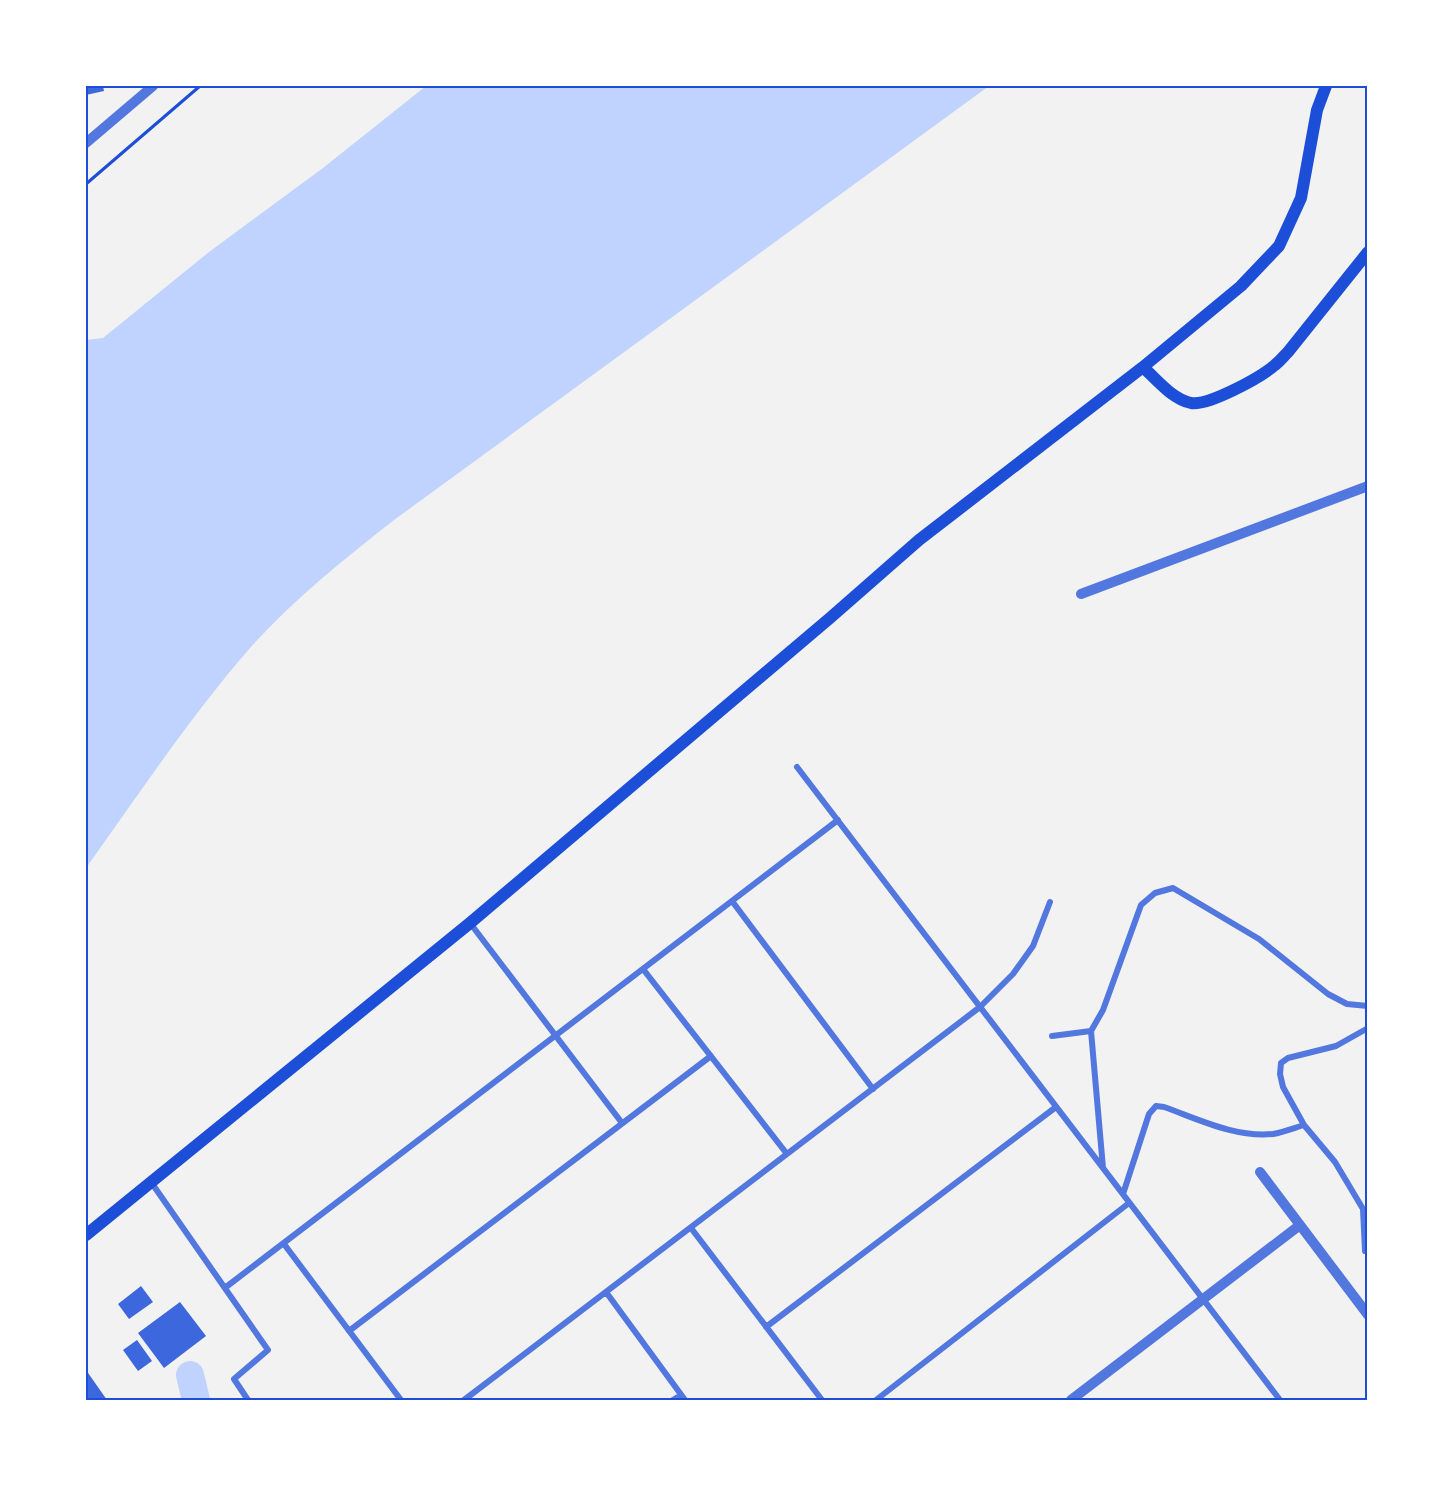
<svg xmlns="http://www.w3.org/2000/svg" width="1453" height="1486" font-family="'Source Sans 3',sans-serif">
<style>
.water{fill:#bfd3fe}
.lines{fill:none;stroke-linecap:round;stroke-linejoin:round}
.river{stroke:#bfd3fe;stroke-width:28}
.building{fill:#3d67dc}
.path{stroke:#1d4ed8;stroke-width:3}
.minor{stroke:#5277de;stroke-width:6}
.tertiary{stroke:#5277de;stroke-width:10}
.secondary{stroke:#1d4ed8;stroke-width:12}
.neatline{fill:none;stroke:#1d4ed8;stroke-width:2}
</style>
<rect width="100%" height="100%" fill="#f2f2f2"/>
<path class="water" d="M426,86h563l-595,434c-51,40 -101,80 -144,128 -60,69 -111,146 -164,220v-528l17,-2 106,-86 114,-84z"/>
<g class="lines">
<path class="river" d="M190,1375l6,25"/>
</g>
<path class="building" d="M86,86h17l1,5 -18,4z
M141,1286l12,16 -24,17 -11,-15z
M180,1302l26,34 -42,32 -26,-35z
M137,1340l15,21 -14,10 -15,-21z
M86,1370l21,30h-21z"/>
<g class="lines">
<path class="path" d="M86,184l114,-98"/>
<path class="minor" d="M797,767l483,633
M732,901l141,188
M470,923l152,200
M643,969l144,185
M1091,1031l12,137
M1052,1036l39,-5 12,-21 38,-105 14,-12 18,-5 86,51 69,55 19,10 21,2
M151,1182l117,168 -34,29 14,21
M1123,1194l26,-80 7,-8 8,1c34,12 72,31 109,27 10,-2 21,-6 31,-9
M691,1228l131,172
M284,1244l117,156
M1365,1251l-2,-42 -28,-47 -31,-37 -21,-38 -3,-13 1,-11 7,-5 48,-12 32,-18
M226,1287l612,-467
M606,1292l79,108
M766,1327l290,-220
M349,1331l362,-275
M464,1400l516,-393 33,-33 20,-28 17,-44
M673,1400l8,-5
M876,1400l253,-197"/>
<path class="tertiary" d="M86,143l67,-57
M1081,594l287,-108
M1260,1172l108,143
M1071,1400l229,-175"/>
<path class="secondary" d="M1143,367c13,12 29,32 48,36 18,3 70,-26 84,-38 5,-4 9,-9 13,-13l80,-100
M86,1235l384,-312 360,-305 89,-78 224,-173 98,-81 38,-40 22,-48 16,-88 9,-24"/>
</g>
<rect width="1453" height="1486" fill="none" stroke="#ffffff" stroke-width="174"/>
<rect x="87" y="87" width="1279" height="1312" class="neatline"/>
</svg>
